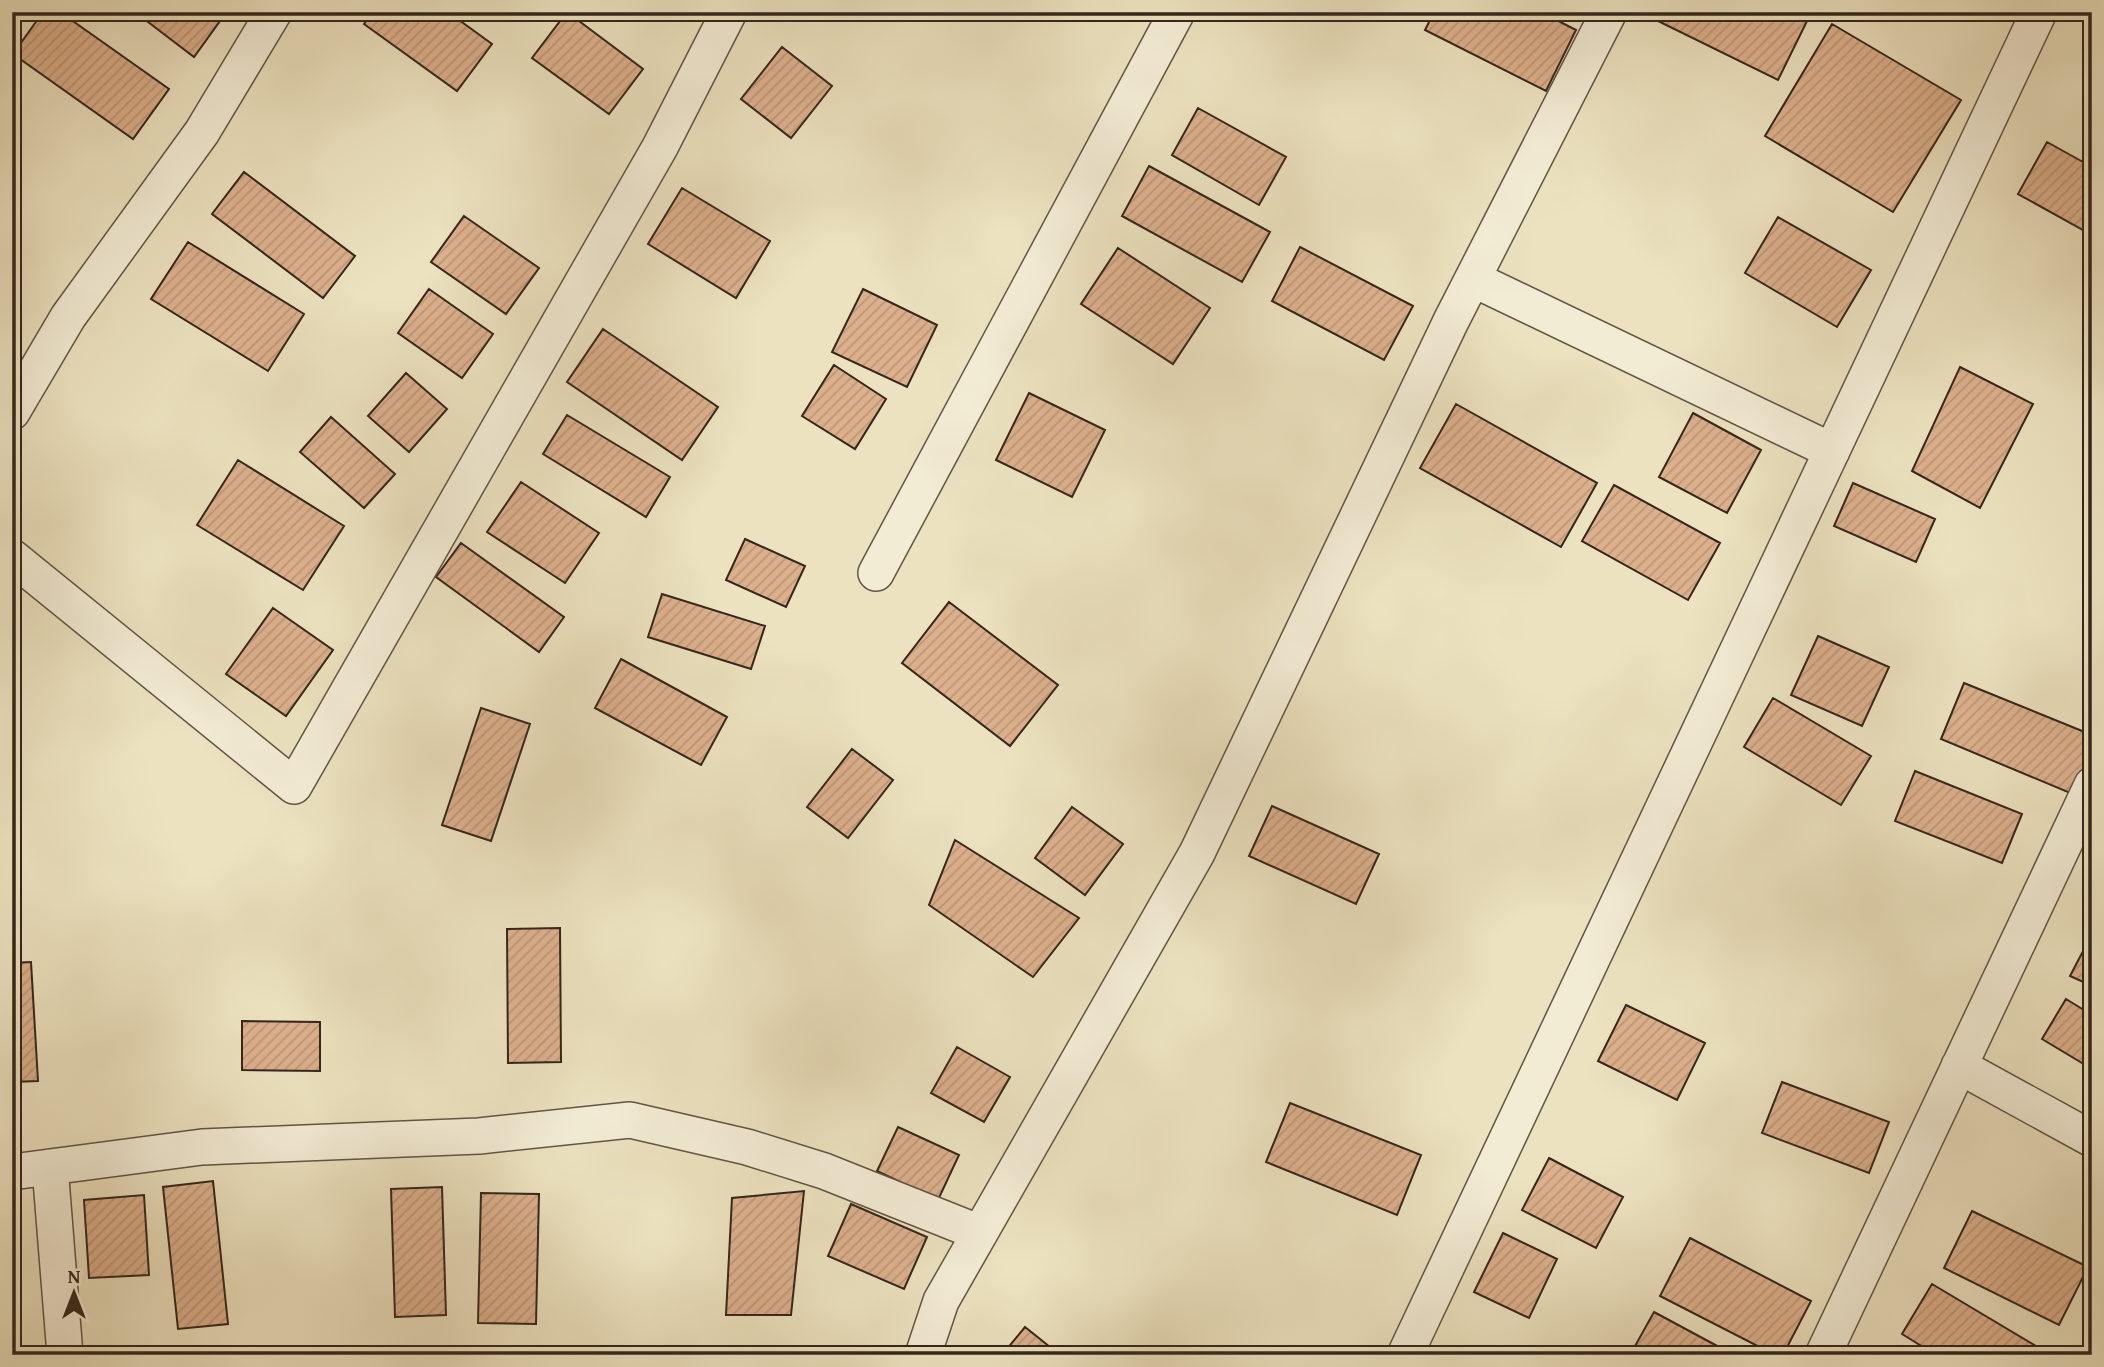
<svg xmlns="http://www.w3.org/2000/svg" width="2104" height="1367" font-family="'Gentium Book Plus',serif">
<style>
.building{fill:url(#building-hatch);stroke:#33261d;stroke-width:2}
.lines{fill:none;stroke-linecap:round;stroke-linejoin:round}
.street-casing{stroke:#615546;stroke-width:38}
.street{stroke:#f3ecd5;stroke-width:35}
</style>
<defs>
<pattern id="building-hatch" width="6" height="6" patternUnits="userSpaceOnUse" patternTransform="scale(1.75)"><rect width="6" height="6" fill="#dcb08b"/><path d="M-1 1l2-2M0 6l6-6M5 7l2-2" fill="none" stroke="#bd9778"/></pattern>
</defs>
<rect width="100%" height="100%" fill="#ece2bf"/>
<filter id="stains"><feTurbulence type="fractalNoise" baseFrequency=".00286" numOctaves="4"/><feColorMatrix values="0 0 0 0 .2 0 0 0 0 .09 0 0 0 0 .02 0 0 0 .5 -.17"/></filter>
<radialGradient id="worn" r=".72"><stop offset=".6" stop-color="#630" stop-opacity="0"/><stop offset="1" stop-color="#630" stop-opacity=".3"/></radialGradient>
<path class="building" d="M43,12h17l109,77 -36,50 -120,-85z
M135,12h88l2,2 -31,43z
M372,12h76l44,32 -35,47 -93,-67z
M567,12l76,57 -34,45 -77,-56z
M1434,12h107l35,18 -30,61 -121,-61z
M1662,12h141l7,3 -32,65 -120,-59z
M1832,24l129,76 -68,112 -128,-76z
M782,47l50,39 -41,52 -50,-39z
M1198,108l88,49 -27,48 -87,-50z
M2047,142l45,25v68l-74,-41z
M1149,166l121,66 -28,50 -120,-66z
M244,172l111,84 -32,42 -111,-84z
M682,188l88,53 -34,57 -88,-54z
M464,216l75,52 -33,46 -75,-52z
M1778,217l93,53 -34,57 -92,-54z
M188,242l116,72 -36,57 -117,-72z
M1300,247l113,59 -29,54 -112,-59z
M1118,248l92,60 -37,56 -92,-60z
M429,289l64,45 -31,44 -64,-45z
M863,289l74,36 -30,62 -75,-35z
M603,329l115,78 -36,53 -115,-78z
M834,365l52,34 -31,50 -53,-33z
M1960,367l73,37 -53,104 -68,-37z
M406,373l41,36 -38,43 -41,-36z
M1029,393l76,37 -33,67 -76,-37z
M1456,404l141,79 -36,64 -141,-79z
M1693,413l68,37 -34,63 -68,-36z
M567,415l103,62 -24,40 -103,-63z
M331,417l64,57 -31,34 -64,-56z
M238,460l106,66 -41,64 -106,-65z
M521,482l78,51 -34,50 -78,-51z
M1853,483l82,36 -19,43 -82,-36z
M1614,485l106,58 -32,57 -106,-59z
M745,539l60,27 -19,41 -60,-27z
M461,543l103,74 -25,35 -103,-75z
M662,594l103,32 -14,43 -103,-32z
M949,602l109,83 -48,61 -108,-83z
M273,608l60,42 -47,66 -60,-42z
M1818,636l71,31 -27,59 -71,-31z
M621,659l106,58 -26,48 -106,-57z
M1964,683l128,52v20l-17,40 -134,-56z
M1773,698l98,58 -30,49 -97,-58z
M481,708l49,16 -39,117 -49,-16z
M852,749l41,31 -45,58 -41,-31z
M1915,771l107,43 -20,49 -107,-42z
M1272,806l107,48 -23,50 -107,-48z
M1072,807l51,37 -38,51 -50,-37z
M955,840l124,78 -46,59 -104,-72z
M560,928l1,134 -53,1 -1,-134z
M2092,934v52l-22,-10z
M31,962l7,119 -26,1v-119z
M2066,999l26,16v54l-50,-30z
M1626,1005l79,38 -28,57 -79,-39z
M242,1021l78,1v49l-78,-1z
M957,1047l53,30 -26,45 -53,-29z
M1782,1082l107,40 -20,51 -107,-40z
M1290,1103l131,52 -24,60 -131,-53z
M898,1127l61,28 -21,45 -61,-29z
M1549,1158l74,39 -27,51 -74,-38z
M213,1181l15,143 -50,5 -15,-142z
M442,1187l4,128 -51,2 -4,-128z
M804,1191l-13,124h-65l6,-117z
M481,1193l58,1 -3,130 -58,-1z
M144,1195l5,80 -60,3 -5,-78z
M851,1204l76,33 -23,52 -76,-33z
M1972,1211l116,56 -29,58 -115,-57z
M1503,1233l54,26 -28,59 -55,-26z
M1690,1238l121,63 -28,54h-8l-115,-59z
M1932,1284l114,68 -2,3h-108l-34,-21z
M1654,1312l80,43h-104z
M1025,1327l35,28h-58z"/>
<g class="lines">
<g class="street-casing">
<path id="street" d="M1473,279l359,172
M12,412l56,-95 134,-185 72,-120
M12,557l282,229 366,-639 69,-135
M876,573l301,-561
M1959,1066l133,73
M50,1167l15,188
M12,1172l190,-25 277,-11 151,-16 117,27 77,24 156,62
M923,1355l18,-54 256,-448 254,-532 158,-309
M1405,1355l634,-1343
M1823,1355l269,-570"/>
</g>
<use href="#street" class="street"/>
</g>
<rect width="2104" height="1367" fill="none" stroke="#ece2bf" stroke-width="42"/>
<rect x="14" y="14" width="2076" height="1339" fill="none" stroke="#33261d" stroke-width="3.5"/>
<rect x="21" y="21" width="2062" height="1325" fill="none" stroke="#33261d" stroke-width="2"/>
<g transform="translate(74 1293)" stroke="#f3ecd5" stroke-width="5" paint-order="stroke">
<path d="M0-5L12 26L0 18L-12 26Z" fill="#33261d"/>
<text y="-10" font-size="19" font-weight="bold" text-anchor="middle" fill="#33261d">N</text>
</g>
<rect width="100%" height="100%" filter="url(#stains)"/>
<rect width="100%" height="100%" fill="url(#worn)"/>
</svg>
